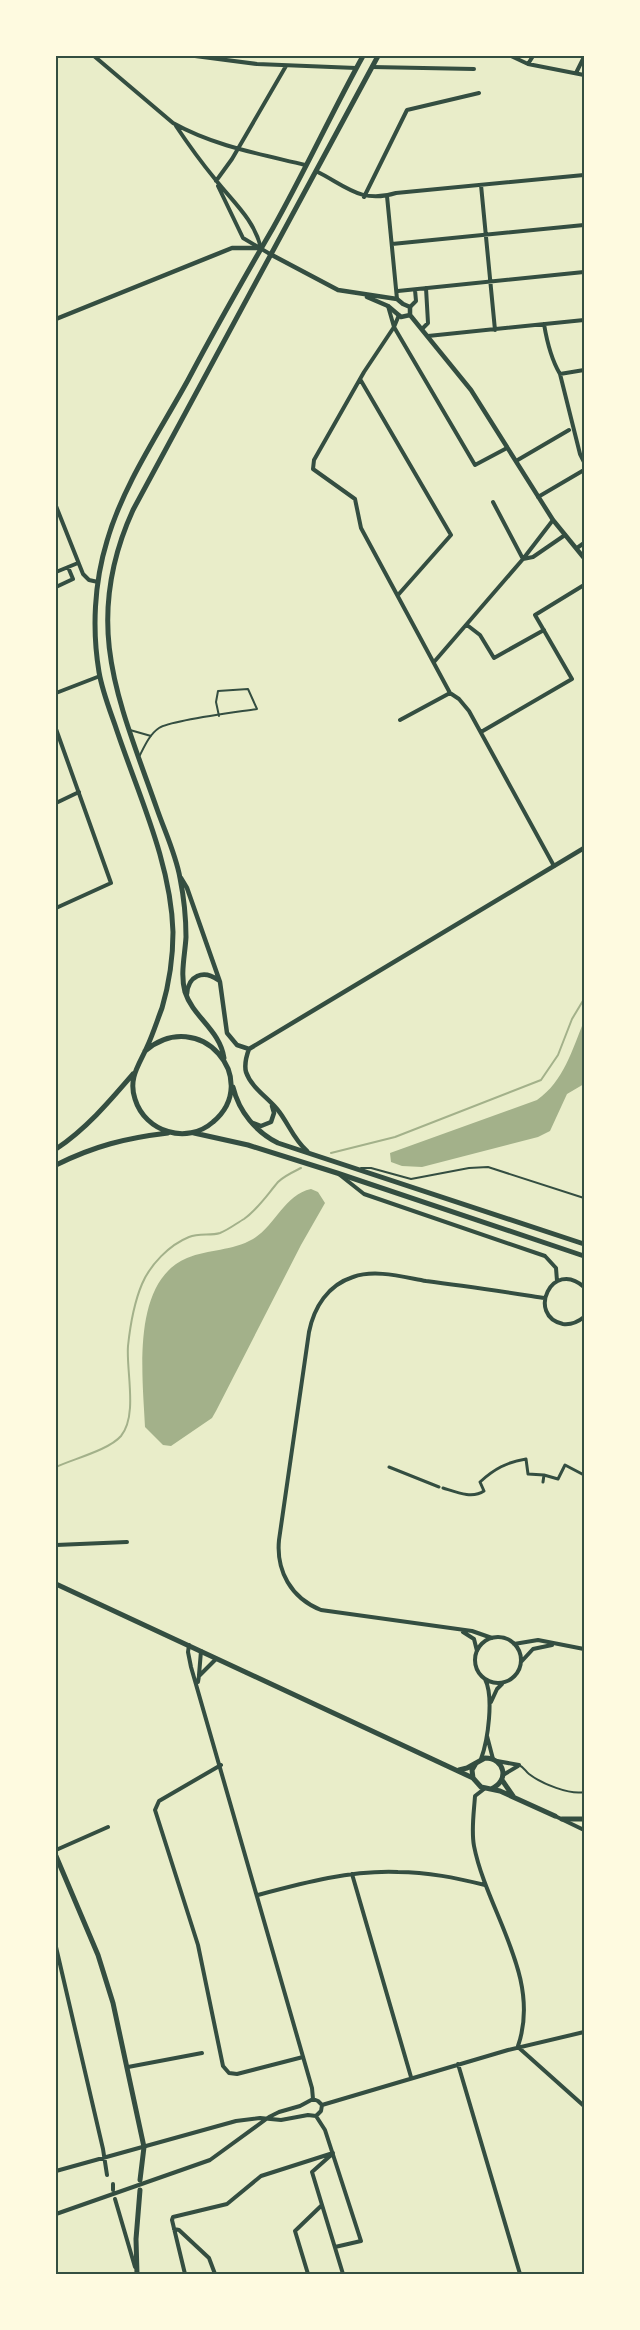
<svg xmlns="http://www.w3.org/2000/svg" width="640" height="2330" font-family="'Archivo Narrow',sans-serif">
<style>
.water{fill:#a3b18a}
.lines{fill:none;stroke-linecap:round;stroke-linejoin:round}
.stream{stroke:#a3b18a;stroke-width:2}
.service{stroke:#344e41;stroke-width:2}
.pedestrian{stroke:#344e41;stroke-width:3}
.minor{stroke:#344e41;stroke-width:4}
.tertiary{stroke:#344e41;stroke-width:4.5}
.secondary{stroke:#344e41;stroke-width:5}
.neatline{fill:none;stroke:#344e41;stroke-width:2}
</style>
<rect width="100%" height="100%" fill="#e9edc9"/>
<path class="water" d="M584,1021v63l-17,10 -17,37 -12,6 -116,30 -20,-1 -11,-4 -1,-9 147,-53c27,-19 35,-50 47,-79z
M311,1189l7,3 7,11 -24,42 -85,166 -4,7 -41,28 -8,-1 -18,-18c-2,-49 -15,-145 42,-169 22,-9 45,-7 66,-19 23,-14 31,-44 58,-50z"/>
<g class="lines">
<path class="stream" d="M331,1153l64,-16 146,-57 17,-25 14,-36 12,-20
M56,1467c17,-8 53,-17 65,-31 17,-21 5,-65 7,-90 2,-19 6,-43 14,-62 8,-19 27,-39 47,-47 10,-4 22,-1 31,-4 8,-3 17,-10 24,-14 14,-10 23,-24 34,-37 6,-6 15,-10 23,-14"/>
<path class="service" d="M130,730l21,6
M140,755c5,-10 10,-21 19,-27 13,-8 79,-16 98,-19l-9,-20 -30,2 -2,11 3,14
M361,1168h10l40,11 58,-11 19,-1 96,31
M519,1765c6,3 6,6 10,9 13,10 41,21 55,18"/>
<path class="pedestrian" d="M389,1467l50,20
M544,1475l14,4 7,-14 19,10
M443,1488c13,4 29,11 41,3l-4,-9c14,-13 27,-20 46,-23l2,15 16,1 -1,7"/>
<path class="minor" d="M94,56l79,67c41,23 87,31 132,42
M195,56l62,8 99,4
M511,56l17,8 56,11
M528,64l5,-8
M372,67l102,2
M576,73l8,-16
M176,126c12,18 25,36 39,53 17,22 39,40 46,69
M316,171c30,15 45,33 80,22l188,-18
M216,181l16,-22 54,-93
M481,185l14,145
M218,186l25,52 27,16
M387,196l10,103
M364,197l43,-87 72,-17
M392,244l192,-19
M398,291l186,-19
M388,306l6,21 81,138 32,-17
M410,307l6,-6 -1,-11
M399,315l-5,12 -30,45 -50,88 -1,9 42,30 6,29 89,165 9,6 10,12 85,155
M544,324c3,18 7,35 16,50l20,80 4,8
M422,329l6,-6 -2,-35
M428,336l156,-16
M560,374l24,-4
M360,379l91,156 -53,60
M516,461l53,-31
M538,497l46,-27
M493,502l30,57 30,-39
M56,506l27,68 6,6 9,2
M577,548l7,-5
M56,572l22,-9
M56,587l17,-8 -5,-12
M467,625l13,10 14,23 50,-28
M434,662l89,-103 10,-2 32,-22
M56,693l44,-17
M400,720l50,-27
M56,729l55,154 -55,25
M481,732l91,-53 -37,-64 49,-30
M56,803l23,-11
M340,1175l24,19 181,62 11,12 1,13
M584,1287c-32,-29 -58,29 -21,37 9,1 15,-2 21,-7
M56,1545l71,-3
M463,1632l11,7 3,12
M475 1660a23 23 0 1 1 46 0a23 23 0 1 1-46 0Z
M492,1638l-20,-7 -151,-21c-30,-12 -45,-39 -42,-70l30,-208c5,-25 19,-47 44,-55 22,-8 50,0 73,4 40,5 79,11 119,17
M514,1644l24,-4 46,9
M189,1645l-1,7 3,15 121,421 1,11
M521,1662l12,-13 19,-4
M199,1675l2,-24
M198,1682l1,-6 17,-17
M491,1702l6,-13 5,-5
M487,1736l6,23
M481,1759c7,-19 13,-62 4,-80
M497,1761l22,4
M221,1765l-62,36 -4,9 43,135 25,121 6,7 8,1 66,-17
M503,1775l15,-9
M484,1789l-9,7c-1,16 -4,34 -1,50 13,66 68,131 44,200
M555,1816l29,14
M56,1850l52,-23
M352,1874l59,203
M258,1895c45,-12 93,-25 140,-23 30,0 58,6 87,13
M56,1947l47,202 4,26
M518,2047l66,59
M458,2064l62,210
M128,2067l74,-14
M322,2105l186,-55 76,-18
M316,2116l9,14 36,111 -26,6
M330,2156l-18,16 31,102
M56,2171l180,-50 24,-3 21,2 27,-5 8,1 5,-5 1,-6
M113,2184v6
M115,2199l20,68
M56,2214l154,-54 59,-43 10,-5 21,-6 13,-7 5,2 4,4
M174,2229l5,1 30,28 6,16
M185,2274l-13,-54 1,-3 54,-13 34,-28 72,-23
M308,2274l-13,-43 27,-26"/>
<path class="tertiary" d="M270,254l68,36 59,9 6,5 7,3v8
M367,297l21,9 13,11 9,-2
M410,315l61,75 82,130 31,38
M56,319l176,-71h29
M181,878l6,10 33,94 7,51 10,12 12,4
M187,994c1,-18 16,-25 31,-14
M249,1049l335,-201
M249,1049c-3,8 -5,15 -3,23 5,15 21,25 31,37 11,13 16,30 30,42
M253,1123l8,3 10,-4 3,-9 -2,-7"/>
<path class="secondary" d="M145,1051c55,-46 118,29 68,71 -26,23 -68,10 -78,-23 -7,-21 4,-34 12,-52 6,-13 10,-26 15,-39 7,-24 11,-50 11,-76 -2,-71 -36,-140 -58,-207 -6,-17 -13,-35 -16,-53 -7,-42 -5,-89 8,-131 16,-56 53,-110 81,-161 27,-51 56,-102 85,-152 32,-57 59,-116 90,-172
M224,1058c-4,-28 -31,-41 -39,-66 -5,-18 0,-37 1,-55 0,-20 -2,-39 -6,-59 -4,-23 -15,-46 -23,-69 -38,-108 -76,-185 -24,-299l245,-454
M233,1087c6,25 23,45 45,56l306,101
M194,1133l54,12 89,28 247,83
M56,1149c30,-20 53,-47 77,-75
M56,1165c38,-19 70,-27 112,-32
M56,1584l417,194
M476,1763l-4,7 1,8 8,9 19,4 55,25
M459,1770l8,-2 18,-10c20,0 25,23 6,31
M502,1780l11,16
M562,1819h22
M56,1856l42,99 15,48 31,144 -4,33
M137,2274l-1,-35 4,-49"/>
</g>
<rect width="640" height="2330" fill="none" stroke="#fefae0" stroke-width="114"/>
<rect x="57" y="57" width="526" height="2216" class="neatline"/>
</svg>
